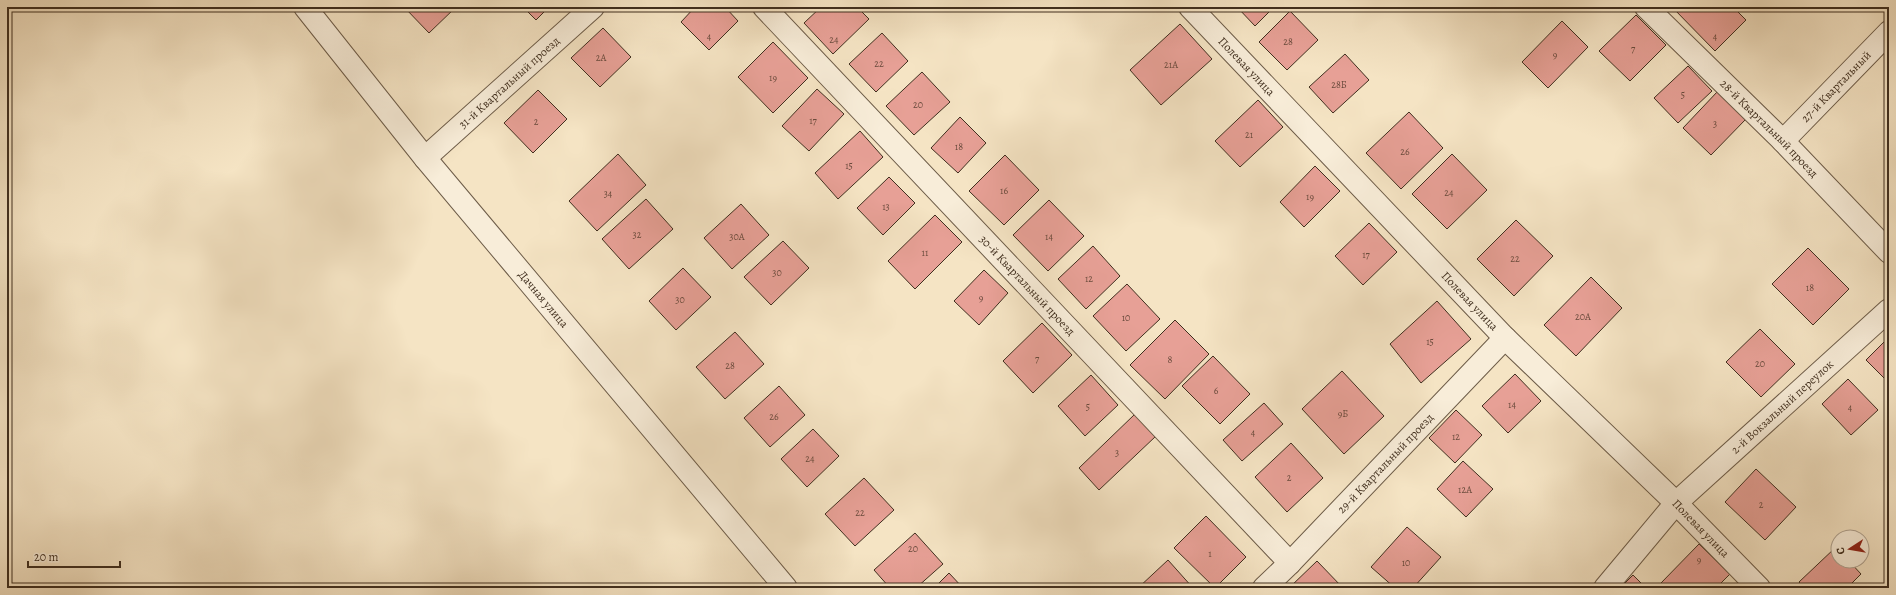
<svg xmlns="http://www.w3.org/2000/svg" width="1896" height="595" font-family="Alegreya,serif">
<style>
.building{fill:#e7a096;stroke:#402f1f}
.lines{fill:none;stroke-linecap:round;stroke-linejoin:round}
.street-casing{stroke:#6d5c48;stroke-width:24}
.street{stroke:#f8edd9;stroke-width:22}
.labels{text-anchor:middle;stroke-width:4;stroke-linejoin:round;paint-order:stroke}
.number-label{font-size:10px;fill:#6a4b3d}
.street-label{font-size:12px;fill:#402f1f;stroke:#f8edd9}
</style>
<rect width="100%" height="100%" fill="#f5e4c4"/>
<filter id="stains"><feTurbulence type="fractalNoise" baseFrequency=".005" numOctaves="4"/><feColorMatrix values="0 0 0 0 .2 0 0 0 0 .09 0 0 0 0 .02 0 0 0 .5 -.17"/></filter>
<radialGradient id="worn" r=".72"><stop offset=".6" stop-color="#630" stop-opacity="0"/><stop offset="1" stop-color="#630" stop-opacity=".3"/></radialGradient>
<path class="building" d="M404,7h52l-27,26z
M523,7h26l-13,13z
M695,7h30l13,14 -29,29 -28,-28z
M821,7h36l12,12 -36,35 -29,-31z
M1237,7h37l-19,19z
M1672,7h61l13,13 -31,31z
M1290,11l28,29 -31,30 -28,-28z
M1636,15l30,30 -36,36 -31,-30z
M1562,21l26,26 -40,41 -26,-26z
M1180,24l32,35 -51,46 -31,-35z
M603,28l28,29 -31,30 -29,-29z
M882,33l26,28 -32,31 -27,-28z
M773,42l35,36 -35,35 -35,-36z
M1345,54l24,26 -36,33 -24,-26z
M1688,66l24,25 -34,32 -24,-25z
M922,72l28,30 -36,33 -28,-29z
M817,89l27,25 -35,37 -27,-25z
M538,90l29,29 -34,34 -29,-30z
M1718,91l28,28 -35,36 -28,-27z
M1258,100l25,27 -43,40 -25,-26z
M1409,112l34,36 -42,41 -35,-36z
M960,117l26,26 -28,30 -27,-25z
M860,131l23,26 -45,42 -23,-26z
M618,154l28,31 -49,46 -28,-30z
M1452,154l35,36 -40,39 -35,-35z
M1005,155l34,35 -35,35 -35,-34z
M1315,166l25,25 -36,36 -24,-25z
M889,177l26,26 -32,32 -26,-27z
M646,199l27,30 -44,40 -27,-30z
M1049,200l35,36 -36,35 -35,-36z
M741,204l28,31 -37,34 -28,-31z
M935,215l27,27 -47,47 -27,-28z
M1516,220l37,36 -39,40 -37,-37z
M1889,220v9l-4,-5z
M1369,223l28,29 -34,33 -28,-29z
M783,241l26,27 -38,37 -27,-28z
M1093,246l27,30 -34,33 -28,-30z
M1808,248l41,41 -36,36 -41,-41z
M683,268l28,29 -35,33 -27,-29z
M984,270l24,23 -29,32 -25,-24z
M1591,277l31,31 -46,48 -32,-31z
M1127,284l33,35 -34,32 -33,-35z
M1437,301l34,38 -50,44 -31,-39z
M1175,320l34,34 -44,45 -35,-34z
M1042,323l30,32 -39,38 -30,-32z
M1760,329l35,35 -34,33 -35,-35z
M735,332l29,32 -39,35 -29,-32z
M1889,337v46l-23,-23z
M1213,356l37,38 -30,30 -38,-38z
M1342,371l42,45 -40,38 -42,-45z
M1515,374l26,27 -33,32 -26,-27z
M1091,375l27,30 -33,31 -27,-30z
M1848,379l30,31 -27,25 -29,-31z
M779,386l26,29 -35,32 -26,-29z
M1264,403l19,21 -41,37 -19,-21z
M1456,410l26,25 -27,28 -26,-25z
M1135,414l21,22 -57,54 -20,-22z
M813,429l26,27 -32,31 -26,-28z
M1291,443l32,35 -36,34 -32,-35z
M1463,461l30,28 -27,28 -29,-28z
M1756,469l40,38 -31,33 -40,-38z
M864,478l30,32 -39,36 -30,-32z
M1206,516l40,41 -31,31 -41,-40z
M1407,527l34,30 -28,31h-18l-24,-21z
M915,533l28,31 -27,24h-26l-16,-18z
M1699,544l31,30 -14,14h-49l-6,-5z
M1836,547l2,2v12h11l12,13 -14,14h-43l-5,-6z
M1168,560l25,28h-55z
M1317,561l26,27h-54z
M949,573l14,15h-29z
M1633,575l13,13h-26z"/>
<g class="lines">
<g class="street-casing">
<g id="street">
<path id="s1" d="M305,7l120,151 361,430"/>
<path id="s2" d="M764,7l526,556"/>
<path id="s3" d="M1190,7l315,331 171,165 83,85"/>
<path id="s4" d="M1646,7l137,134 106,111"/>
<path id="s5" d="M1783,141l106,-109"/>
<path id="s6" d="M425,158l168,-151"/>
<path id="s7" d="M1264,588l26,-25 215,-225"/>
<path id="s8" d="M1605,588l71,-85 213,-193"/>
</g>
</g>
<use href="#street" class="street"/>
</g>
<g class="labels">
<g class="number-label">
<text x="709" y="40">4</text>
<text x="1715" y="40">4</text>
<text x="834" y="43">24</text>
<text x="1288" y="45">28</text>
<text x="1633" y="52">7</text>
<text x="1555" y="58">9</text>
<text x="601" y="61">2А</text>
<text x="879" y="67">22</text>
<text x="1171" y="68">21А</text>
<text x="773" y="81">19</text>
<text x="1339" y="88">28Б</text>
<text x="1683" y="98">5</text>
<text x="918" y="108">20</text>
<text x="813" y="124">17</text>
<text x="536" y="125">2</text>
<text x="1715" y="127">3</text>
<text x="1249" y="138">21</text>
<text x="959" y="150">18</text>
<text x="1405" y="155">26</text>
<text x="849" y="169">15</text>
<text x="1004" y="194">16</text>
<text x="1449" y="196">24</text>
<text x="608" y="197">34</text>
<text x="1310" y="200">19</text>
<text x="886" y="210">13</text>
<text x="637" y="238">32</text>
<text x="737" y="240">30А</text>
<text x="1049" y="240">14</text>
<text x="925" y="256">11</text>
<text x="1366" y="258">17</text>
<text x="1515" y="262">22</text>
<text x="777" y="276">30</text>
<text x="1089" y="282">12</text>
<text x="1810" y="291">18</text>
<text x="981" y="301">9</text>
<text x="680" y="303">30</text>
<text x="1583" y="320">20А</text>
<text x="1126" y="321">10</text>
<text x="1430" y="345">15</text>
<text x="1037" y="362">7</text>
<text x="1170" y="363">8</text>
<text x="1760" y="367">20</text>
<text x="730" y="369">28</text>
<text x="1216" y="394">6</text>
<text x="1512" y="408">14</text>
<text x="1088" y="410">5</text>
<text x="1850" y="411">4</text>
<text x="1343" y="417">9Б</text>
<text x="774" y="420">26</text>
<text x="1253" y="436">4</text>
<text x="1456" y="440">12</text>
<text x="1117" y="456">3</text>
<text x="810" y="462">24</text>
<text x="1289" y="481">2</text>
<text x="1465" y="493">12А</text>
<text x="1761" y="508">2</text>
<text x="860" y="516">22</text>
<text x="913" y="552">20</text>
<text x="1210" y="557">1</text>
<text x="1699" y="563">9</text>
<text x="1406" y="566">10</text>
</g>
<g class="street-label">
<text dy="4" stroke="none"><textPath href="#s3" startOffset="82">Полевая улица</textPath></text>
<text dy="4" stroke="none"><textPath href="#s6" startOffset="113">31-й Квартальный проезд</textPath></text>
<text dy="4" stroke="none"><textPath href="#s5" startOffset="76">27-й Квартальный</textPath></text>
<text dy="4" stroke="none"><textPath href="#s4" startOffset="173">28-й Квартальный проезд</textPath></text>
<text dy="4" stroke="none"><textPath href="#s2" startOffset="383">30-й Квартальный проезд</textPath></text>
<text dy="4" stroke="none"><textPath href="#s1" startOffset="377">Дачная улица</textPath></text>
<text dy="4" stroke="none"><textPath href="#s3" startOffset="406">Полевая улица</textPath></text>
<text dy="4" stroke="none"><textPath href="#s8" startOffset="254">2-й Вокзальный переулок</textPath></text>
<text dy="4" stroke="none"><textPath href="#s7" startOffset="174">29-й Квартальный проезд</textPath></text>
<text dy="4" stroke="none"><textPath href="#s3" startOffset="730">Полевая улица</textPath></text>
</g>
</g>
<rect width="1896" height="595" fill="none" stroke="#f5e4c4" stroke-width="24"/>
<rect x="8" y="8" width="1880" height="579" fill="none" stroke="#402f1f" stroke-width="2"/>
<rect x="12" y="12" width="1872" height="571" fill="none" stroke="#402f1f"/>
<g transform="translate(1850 549) rotate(258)"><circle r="19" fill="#f8edd9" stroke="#aea18f"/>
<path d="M0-3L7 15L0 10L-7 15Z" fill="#8f2418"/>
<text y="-6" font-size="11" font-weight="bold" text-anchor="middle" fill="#402f1f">С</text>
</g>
<path d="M28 561v6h92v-6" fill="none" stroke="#402f1f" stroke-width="2"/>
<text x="34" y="561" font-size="12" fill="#402f1f" stroke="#f8edd9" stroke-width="3" paint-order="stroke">20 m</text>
<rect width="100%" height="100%" filter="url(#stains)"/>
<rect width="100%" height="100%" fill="url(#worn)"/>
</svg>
